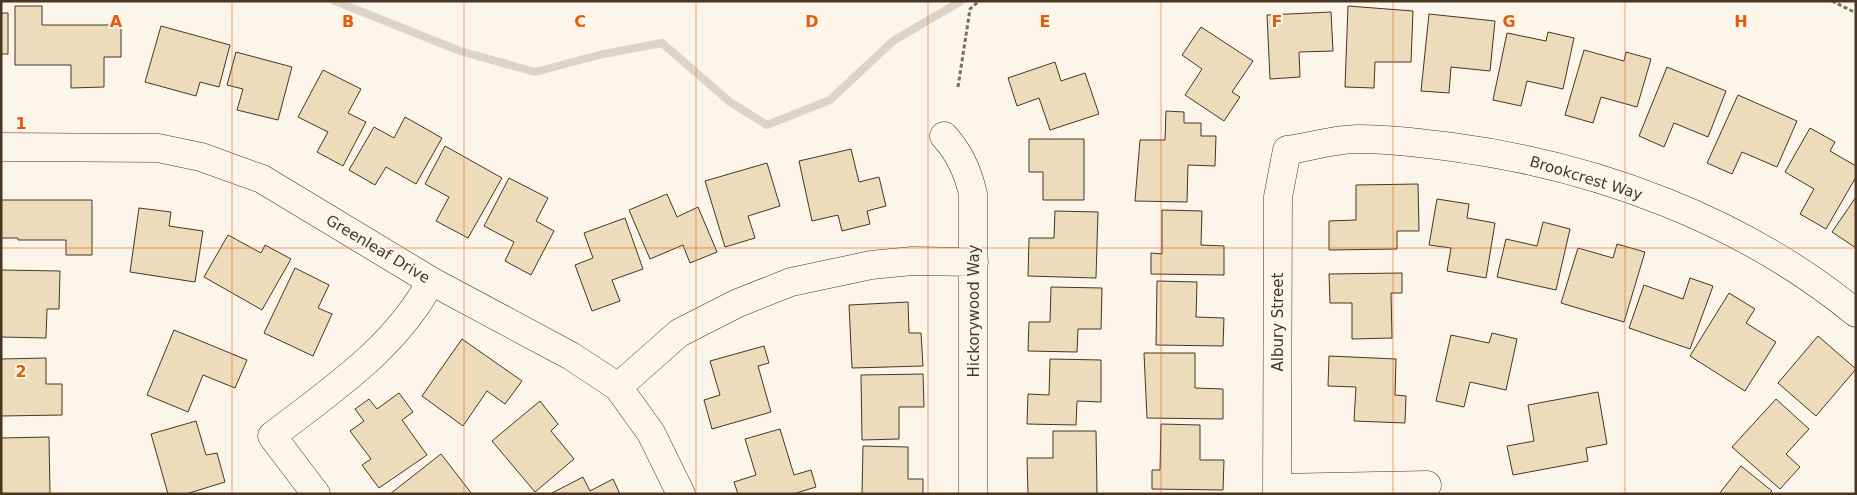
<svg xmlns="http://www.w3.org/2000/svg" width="1857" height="495" font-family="'DejaVu Sans',sans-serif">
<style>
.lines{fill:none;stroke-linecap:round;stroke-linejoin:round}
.stream{stroke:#dcd4c6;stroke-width:8}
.building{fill:#ecdcbc;stroke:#4a3520}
.minor-casing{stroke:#4a3520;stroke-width:29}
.path{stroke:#7f6f5c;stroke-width:3;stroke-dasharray:4 2.5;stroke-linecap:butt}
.minor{stroke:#fbf6e9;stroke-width:28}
.grid{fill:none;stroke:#e8590c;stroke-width:1;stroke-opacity:0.55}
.labels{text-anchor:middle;stroke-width:4;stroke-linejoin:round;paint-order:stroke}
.street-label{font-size:15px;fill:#4a3520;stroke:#fbf6e9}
.grid-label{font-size:16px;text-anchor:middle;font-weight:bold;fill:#e8590c;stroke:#fbf6e9;stroke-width:4;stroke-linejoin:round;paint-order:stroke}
</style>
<rect width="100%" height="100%" fill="#fbf6e9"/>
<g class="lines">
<path class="stream" d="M335,1l125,50 75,21 68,-18 59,-11 68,59 37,23 63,-25 63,-59 68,-40"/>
</g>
<path class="building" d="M15,6h27v19h79v32h-17v30l-33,1v-23h-56z
M1348,6l65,5 -2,51h-36l-1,26 -29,-1z
M1331,12l2,39 -34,1 1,25 -30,2 -3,-64z
M1,13h7v41h-7z
M1429,14l66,7 -5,50 -39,-4 -2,26 -28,-2z
M161,26l69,19 -11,42 -19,-5 -4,14 -51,-14z
M1201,27l52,34 -21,31 8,5 -16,24 -39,-26 17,-26 -20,-14z
M1548,32l26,6 -11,51 -36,-8 -6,25 -28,-6 14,-67 39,8z
M1584,50l40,11 2,-9 25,7 -14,48 -36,-10 -8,26 -28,-8z
M236,52l56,15 -14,53 -41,-10 6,-21 -16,-4z
M1055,62l6,19 24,-8 14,41 -49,16 -11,-32 -22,8 -9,-28z
M1667,67l59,24 -18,46 -34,-14 -10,24 -25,-11z
M323,70l38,19 -13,24 18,9 -23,44 -26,-14 11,-20 -30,-15z
M1738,95l59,26 -20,46 -35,-15 -10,22 -25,-11z
M1166,111l18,1v11h17v13h15l-1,30 -27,-1 -1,37 -52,-1 5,-61h25z
M405,117l37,21 -26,46 -30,-17 -11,18 -26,-15 25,-43 20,11z
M1810,128l25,14 -5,9 26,15v11l-30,52 -26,-15 14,-25 -29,-17z
M1029,139h55v61h-41v-28h-14z
M445,146l57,32 -34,60 -32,-17 13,-24 -24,-13z
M851,149l8,33 20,-5 7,29 -19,5 3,13 -28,7 -4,-16 -26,6 -13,-60z
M767,163l13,43 -32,10 7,22 -30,9 -20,-66z
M509,178l39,20 -12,23 18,10 -23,44 -26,-14 9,-19 -30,-16z
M1418,184l1,47h-22v18l-68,1v-29l27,-1v-35z
M667,194l10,23 21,-10 19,45 -27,11 -7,-18 -33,14 -21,-49z
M1856,197v51l-24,-16z
M1437,199l32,5 -2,14 28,5 -9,55 -39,-7 4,-23 -22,-3z
M1,200h91v55h-26v-15h-48v-2h-17z
M139,208l32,4 -2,14 34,5 -8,51 -65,-10z
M1162,210l40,1 -1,34 23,1v29l-73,-1v-21l11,1z
M1055,211l43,1 -2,66 -68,-2 1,-38h25z
M625,218l18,51 -31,11 8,21 -28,10 -17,-46 18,-7 -9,-25z
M1543,222l27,7 -14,61 -59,-13 9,-38 31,7z
M228,235l33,18 4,-8 26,14 -29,51 -58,-33z
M1617,244l28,8 -21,70 -63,-19 17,-55 35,10z
M295,268l34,17 -11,23 14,6 -19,42 -49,-23z
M1,270l59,1 -1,38h-12l-1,29 -45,-1z
M1402,273v20h-11l1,45 -40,1v-36h-22l-1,-29z
M1690,278l23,8 -23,63 -61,-21 15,-43 39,14z
M1157,281l40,1 -1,35 28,1 -1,28 -67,-1z
M1051,287l51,1 -1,41h-23l-1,23 -49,-1 1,-29h21z
M1729,293l26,16 -9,14 30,19 -31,49 -55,-35z
M908,302l1,31h12l2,33 -71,2 -3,-63z
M174,330l73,30 -12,28 -32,-13 -15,37 -41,-17z
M1492,333l25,6 -11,51 -36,-8 -6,25 -28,-6 15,-66 38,8z
M1818,336l38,33 -40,47 -38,-33z
M462,339l60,42 -17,23 -18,-13 -24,35 -41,-30z
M764,346l5,17 -11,3 13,46 -59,17 -8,-29 16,-5 -10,-34z
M1144,353h51v35l28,1v30l-76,-1z
M1329,356l67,3 -1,36 11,1 -1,27 -51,-2 2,-34 -28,-1z
M46,358v26h16v31l-61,1v-57z
M1050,359l51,1v42l-24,-1 -1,24 -49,-1 1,-30 21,1z
M923,374l1,33h-25v32l-37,1 -1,-65z
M1598,392l9,52 -21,4 2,13 -75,14 -6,-29 27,-5 -6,-36z
M399,393l14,19 -11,8 25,35 -48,33 -17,-23 9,-6 -21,-28 14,-10 -9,-12 14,-10 8,10z
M1776,399l33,30 -23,25 14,13 -20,22 -48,-42z
M540,401l18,23 -7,7 23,28 -39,33 -43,-51z
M196,421l10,34 11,-2 8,29 -39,12h-18l-17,-60z
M1161,424l39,1v35h24l-1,30 -71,-1v-19h8z
M780,429l14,46 17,-5 5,17 -23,7h-55l-4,-12 22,-7 -11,-36z
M1053,431h43l1,63h-69l-1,-36h26z
M49,437l1,57h-49v-56z
M863,446l45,1v32h15v15h-61z
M441,454l31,40h-82z
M1741,466l31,25 -3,3h-50z
M583,477l7,14 23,-12 7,15h-70z"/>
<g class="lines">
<g class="minor-casing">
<path id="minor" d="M944,136c16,17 24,36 29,58v300
M1,147l157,1 43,9 61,22 169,102 140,75 47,31 33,46 30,61
M618,387l61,-54 59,-30 53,-21 80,-17 41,-4 62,1
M1277,488l150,-3
M316,494l-44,-58c59,-46 123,-87 159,-155
M1277,494l1,-297 9,-47c23,-3 48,-11 71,-11 32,0 63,4 94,8 144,19 291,73 404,166"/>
</g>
<path class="path" d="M1832,1l24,12
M958,87l12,-78 9,-8"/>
<use href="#minor" class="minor"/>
</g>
<path class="grid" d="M232,1v493M464,1v493M696,1v493M928,1v493M1161,1v493M1393,1v493M1625,1v493M1,248h1855"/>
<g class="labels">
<g class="street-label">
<text transform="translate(1586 178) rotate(17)" y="5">Brookcrest Way</text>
<text transform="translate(378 249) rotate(31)" y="5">Greenleaf Drive</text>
<text transform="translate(974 311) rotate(-90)" y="5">Hickorywood Way</text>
<text transform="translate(1278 322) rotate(-90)" y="5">Albury Street</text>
</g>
</g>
<g class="grid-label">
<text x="116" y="27">A</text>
<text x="348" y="27">B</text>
<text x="580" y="27">C</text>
<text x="812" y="27">D</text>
<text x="1045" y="27">E</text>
<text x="1277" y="27">F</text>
<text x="1509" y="27">G</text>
<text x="1741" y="27">H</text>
<text x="21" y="129">1</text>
<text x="21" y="377">2</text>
</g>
<rect width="1857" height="495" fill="none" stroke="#4a3520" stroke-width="5"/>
</svg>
